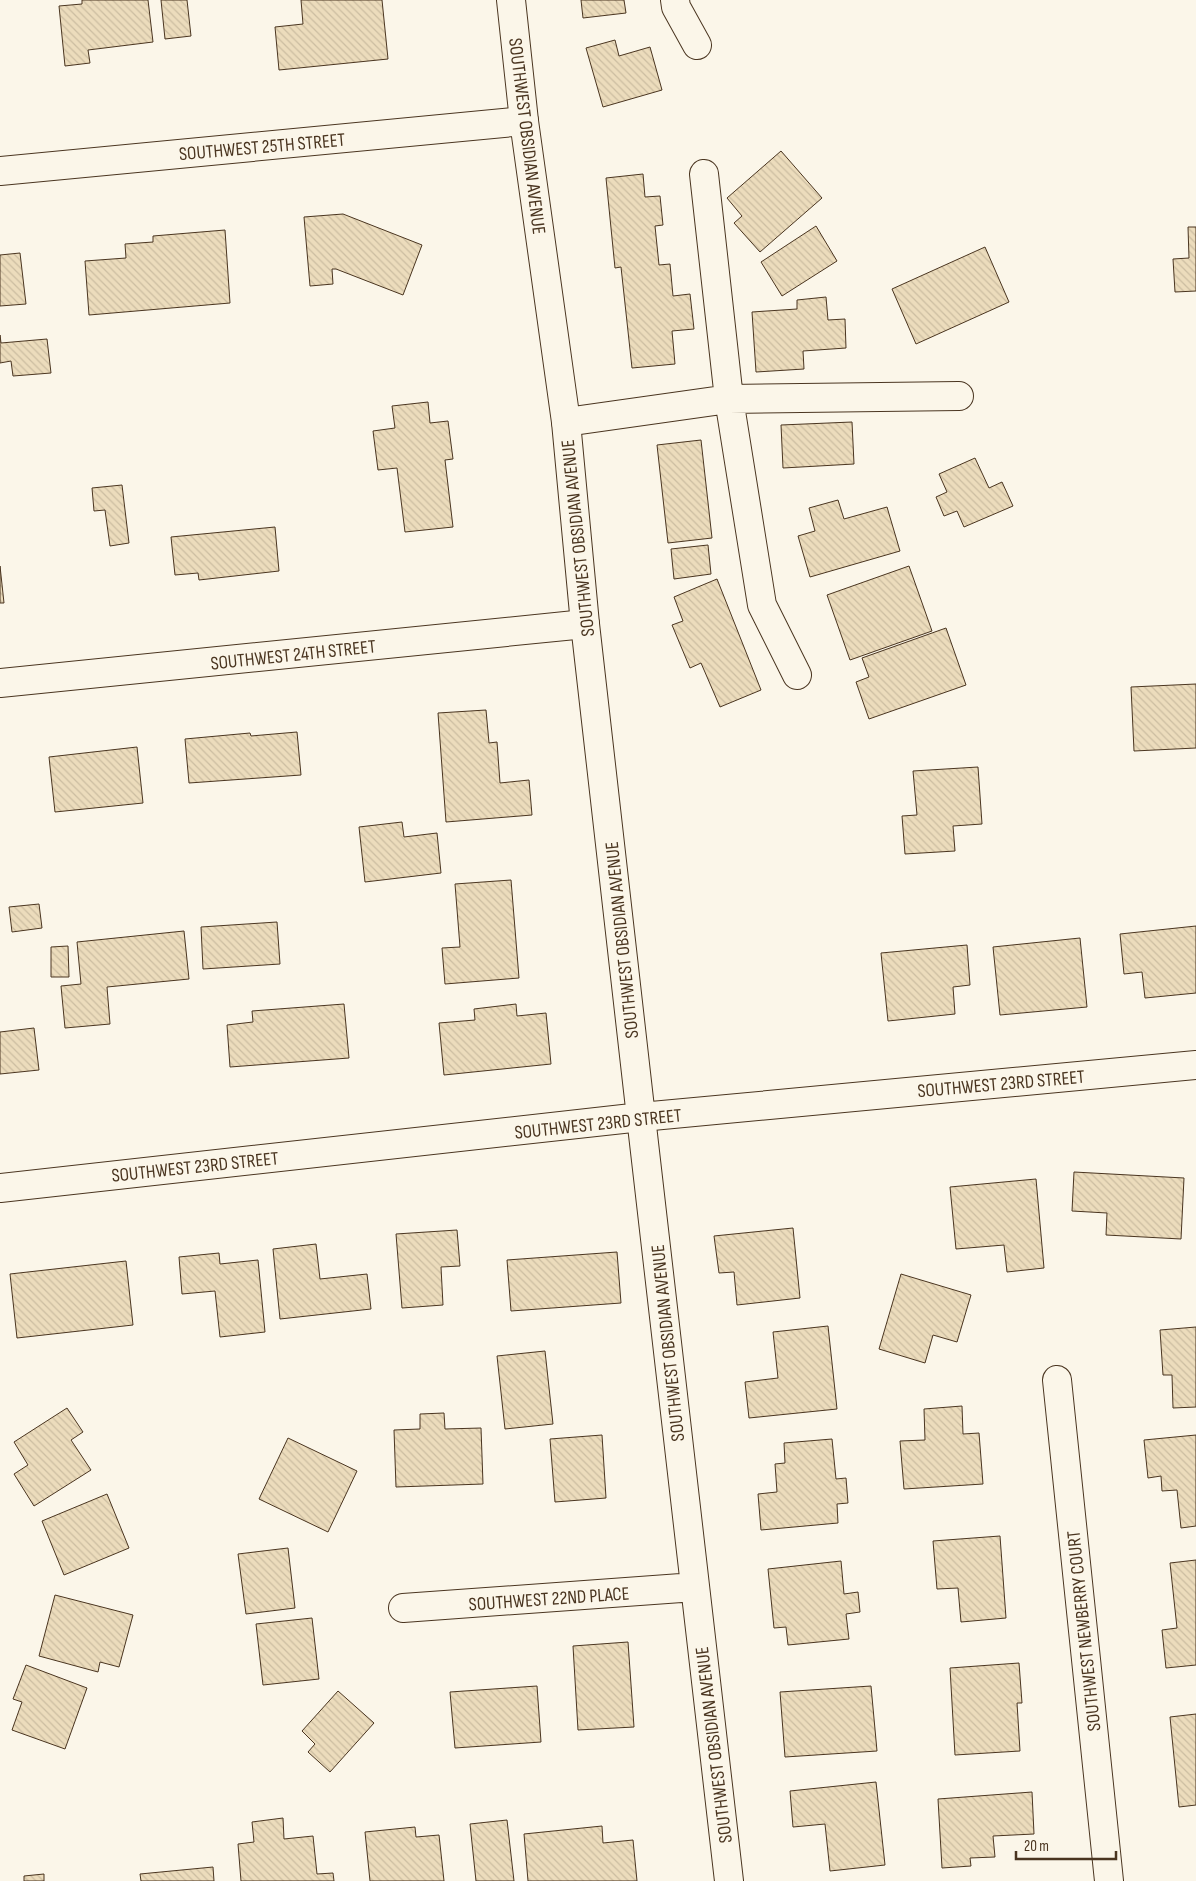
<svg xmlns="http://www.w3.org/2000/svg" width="1196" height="1881" font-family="'Sofia Sans Condensed',sans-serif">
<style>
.building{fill:url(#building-back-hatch);stroke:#4a3520}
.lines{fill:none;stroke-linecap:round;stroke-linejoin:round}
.street-casing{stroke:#4a3520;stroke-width:30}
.secondary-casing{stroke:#4a3520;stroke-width:30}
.street{stroke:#fbf6e9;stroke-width:28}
.secondary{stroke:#fbf6e9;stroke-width:28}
.labels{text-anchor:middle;stroke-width:4;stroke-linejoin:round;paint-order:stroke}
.street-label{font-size:19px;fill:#4a3520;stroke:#fbf6e9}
</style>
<defs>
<pattern id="building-back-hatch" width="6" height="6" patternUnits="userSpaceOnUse" patternTransform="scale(1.25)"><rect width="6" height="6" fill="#ecdcbc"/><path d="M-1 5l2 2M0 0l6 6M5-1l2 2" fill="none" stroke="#ccbda1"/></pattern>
</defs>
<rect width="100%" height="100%" fill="#fbf6e9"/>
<path class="building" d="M82,0h66l5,42 -65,8 2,13 -25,3 -6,-60 23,-2z
M161,0h26l4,36 -26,3z
M301,0h81l6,59 -109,11 -4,-43 28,-3z
M581,0h43l2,13 -43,5z
M615,40l4,16 31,-9 12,43 -59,17 -17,-59z
M781,151l41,47 -62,54 -26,-29 8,-7 -15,-18z
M643,174l2,23 15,-1 3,29 -8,1 4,39 11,-1 3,32 17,-2 4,35 -22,2 3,33 -43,4 -11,-101 -6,1 -9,-90z
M343,214l79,31 -19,50 -67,-26h-4l1,15 -23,2 -6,-69z
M816,226l21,35 -55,35 -21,-34z
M1188,227h8v64l-21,1 -2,-33 16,-1z
M225,230l5,73 -141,12 -4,-54 41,-3 -1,-14 28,-2v-6z
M985,247l24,55 -93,42 -24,-55z
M20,253l6,51 -26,2v-51z
M826,297l2,23 17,-1 1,29 -43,3 1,18 -48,3 -4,-60 45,-3v-9z
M0,335l1,8 46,-4 4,34 -38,3 -2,-15 -11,2z
M428,402l2,21 18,-2 5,38 -8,1 8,67 -48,5 -8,-64 -19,2 -5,-39 22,-3 -3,-22z
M852,422l2,42 -71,4 -2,-43z
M701,440l11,98 -44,5 -11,-98z
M975,458l14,30 13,-6 11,24 -49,21 -7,-16 -13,5 -8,-19 11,-5 -8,-18z
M122,485l7,58 -19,3 -5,-36 -11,1 -2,-23z
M838,500l6,19 43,-12 13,44 -90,26 -12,-41 17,-5 -6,-23z
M275,527l4,44 -80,9 -1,-7 -23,2 -4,-38z
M708,545l3,29 -37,5 -3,-30z
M0,566l4,37h-4z
M909,566l23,65 -82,29 -23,-65z
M717,579l44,111 -41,17 -19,-44 -11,5 -18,-43 11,-4 -9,-24z
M946,628l20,57 -97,34 -13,-37 13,-5 -7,-19z
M1196,684v64l-62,3 -3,-64z
M486,710l3,33 8,-1 3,41 29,-3 3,35 -86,7 -8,-109z
M297,732l4,43 -112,8 -4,-44 65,-6 1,3z
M137,747l6,56 -88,9 -6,-55z
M978,767l4,57 -29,2 2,25 -50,3 -3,-38 15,-1 -4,-44z
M402,822l2,15 33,-4 4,40 -76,9 -6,-55z
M511,880l8,98 -74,6 -3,-36 18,-1 -5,-63z
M39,904l3,24 -30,4 -3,-25z
M277,922l3,42 -77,5 -2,-42z
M1196,926v67l-51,5 -3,-26 -18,2 -4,-40z
M184,931l5,48 -82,8 3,37 -45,4 -4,-42 20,-2 -4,-42z
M1080,938l7,69 -87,8 -7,-68z
M967,945l3,40 -17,2 2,27 -67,7 -7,-68z
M68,946l1,31h-18v-30z
M344,1004l5,54 -119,9 -3,-42 26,-3 -1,-11z
M516,1004l1,12 29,-3 5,51 -107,11 -5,-52 36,-3 -1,-11z
M34,1028l5,42 -39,4v-42z
M1074,1172l110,6 -3,61 -75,-4 1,-22 -35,-2z
M1036,1179l8,89 -37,4 -3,-27 -48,4 -6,-62z
M793,1228l7,70 -63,7 -3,-33 -15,1 -5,-37z
M457,1230l3,36 -19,1 2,38 -41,3 -6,-74z
M316,1244l4,35 47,-5 4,35 -91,10 -7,-70z
M617,1252l4,51 -110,8 -4,-51z
M219,1253l1,11 38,-4 7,72 -45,5 -5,-46 -33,3 -3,-37z
M126,1261l7,64 -116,13 -7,-64z
M901,1274l70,21 -14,47 -24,-7 -8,28 -46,-14z
M828,1326l9,83 -88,9 -4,-36 33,-4 -5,-46z
M1196,1327v80l-23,1 -1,-33h-9l-3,-45z
M545,1351l8,73 -48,5 -8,-73z
M962,1406l1,28 16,-1 4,51 -79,5 -4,-48 25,-1 -1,-31z
M67,1408l16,24 -12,8 20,30 -57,36 -20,-32 14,-9 -14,-23z
M444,1413l1,16 36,-1 2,56 -87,3 -2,-57 26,-1v-15z
M602,1435l4,63 -51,4 -5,-63z
M1196,1435v91l-15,2 -4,-38 -15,1 -1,-15 -13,2 -4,-38z
M288,1438l69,33 -29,61 -69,-33z
M832,1439l4,40 10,-1 2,25 -11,1 1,19 -77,7 -3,-36 19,-2 -2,-28 10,-1 -1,-20z
M107,1494l22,54 -65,27 -22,-54z
M1000,1536l6,82 -45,4 -3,-34 -21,1 -4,-48z
M288,1548l7,60 -49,6 -8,-60z
M1196,1560v105l-30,3 -4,-38 15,-2 -7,-65z
M841,1561l3,33 14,-2 2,20 -14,2 3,25 -61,6 -2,-18 -12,1 -6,-59z
M55,1595l78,20 -14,52 -19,-5 -2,10 -59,-16z
M312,1618l7,61 -56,6 -7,-61z
M628,1642l6,85 -56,3 -5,-84z
M1019,1663l3,40h-5l3,48 -65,4 -5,-87z
M26,1665l61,23 -22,61 -53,-19 10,-28 -9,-3z
M537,1686l4,56 -86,6 -5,-56z
M871,1686l6,65 -92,6 -5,-65z
M338,1691l36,32 -44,49 -22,-20 7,-8 -13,-13z
M1196,1714v91l-17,2 -9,-90z
M876,1782l9,83 -55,6 -5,-47 -32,3 -3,-36z
M1032,1792l2,42 -41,2 2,21 -25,1 1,8 -29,2 -4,-69z
M283,1818l1,21 29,-3 4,38 16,-1 1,8h-93l-3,-37 16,-2 -2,-20z
M507,1820l7,61h-38l-6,-57z
M602,1826l1,17 30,-3 4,41h-109l-4,-47z
M415,1827l1,10 23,-2 5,46h-74l-5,-49z
M213,1867l1,14h-73l-1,-7z
M44,1874v7h-20v-5z"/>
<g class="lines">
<g class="street-casing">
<path id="street" d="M675,0l1,7 21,38
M0,171l524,-50
M704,174l25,225 33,206 35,70
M566,422l163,-23 230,-3
M0,683l585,-59
M641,1117l88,764
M1057,1380l52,501
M403,1608l292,-21"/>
</g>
<g class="secondary-casing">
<path id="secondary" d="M511,0l13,121 42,301 19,202 56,493
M0,1188l641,-71 555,-52"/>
</g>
<use href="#street" class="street"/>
<use href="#secondary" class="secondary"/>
</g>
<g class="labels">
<g class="street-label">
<text transform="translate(528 136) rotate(83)" y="7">SOUTHWEST OBSIDIAN AVENUE</text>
<text transform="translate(262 146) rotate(-5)" y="7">SOUTHWEST 25TH STREET</text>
<text transform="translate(577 538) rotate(-96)" y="7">SOUTHWEST OBSIDIAN AVENUE</text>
<text transform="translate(293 654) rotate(-6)" y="7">SOUTHWEST 24TH STREET</text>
<text transform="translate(621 940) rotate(-96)" y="7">SOUTHWEST OBSIDIAN AVENUE</text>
<text transform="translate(1001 1083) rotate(-5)" y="7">SOUTHWEST 23RD STREET</text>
<text transform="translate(598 1123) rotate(-6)" y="7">SOUTHWEST 23RD STREET</text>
<text transform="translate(195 1166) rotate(-6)" y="7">SOUTHWEST 23RD STREET</text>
<text transform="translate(667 1343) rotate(-96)" y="7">SOUTHWEST OBSIDIAN AVENUE</text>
<text transform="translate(549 1598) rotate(-4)" y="7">SOUTHWEST 22ND PLACE</text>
<text transform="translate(1083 1631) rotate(-96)" y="7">SOUTHWEST NEWBERRY COURT</text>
<text transform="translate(713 1745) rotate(-97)" y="7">SOUTHWEST OBSIDIAN AVENUE</text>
</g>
</g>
<path d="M1016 1851v8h100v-8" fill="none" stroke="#4a3520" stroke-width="2.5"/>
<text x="1024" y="1851" font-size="15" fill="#4a3520" stroke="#fbf6e9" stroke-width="4" paint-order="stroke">20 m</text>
</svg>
